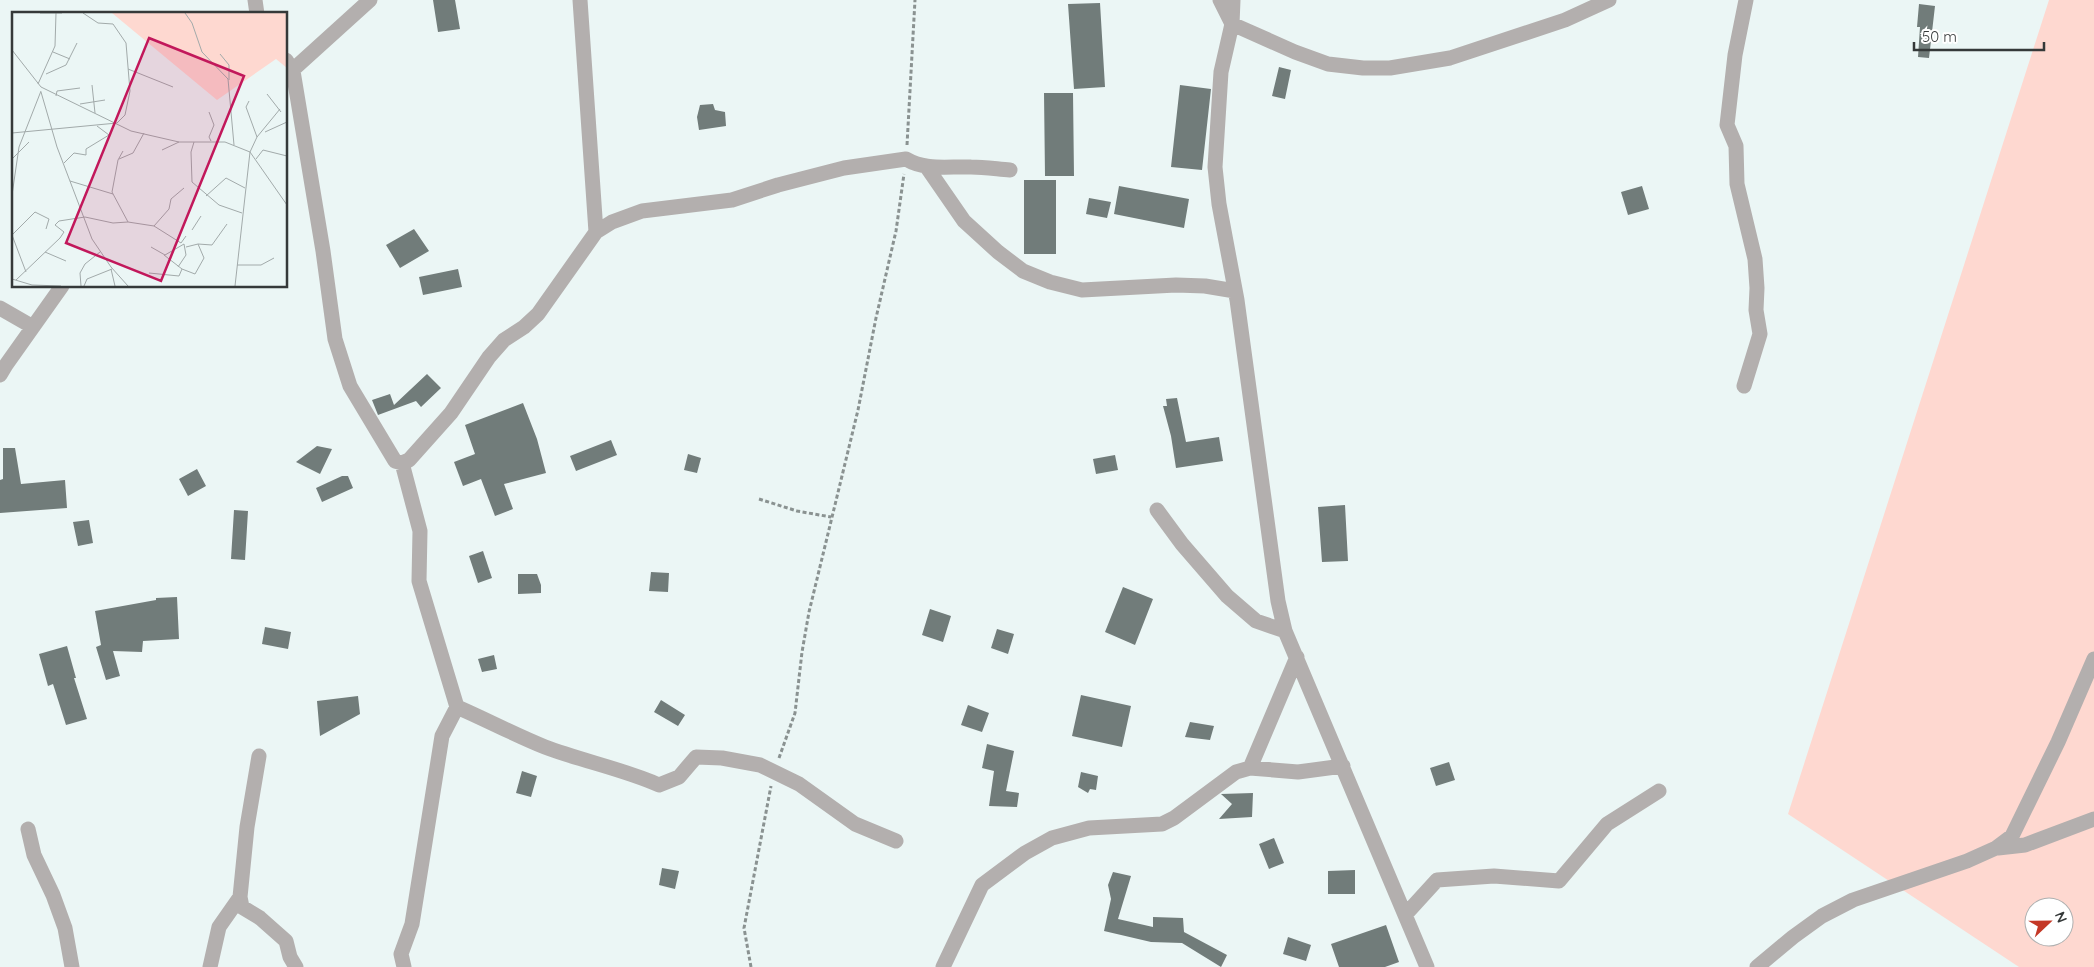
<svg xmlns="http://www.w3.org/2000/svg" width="2094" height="967" font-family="Quicksand,sans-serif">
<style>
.green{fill:#fed8d0;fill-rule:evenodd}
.building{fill:#717c7a}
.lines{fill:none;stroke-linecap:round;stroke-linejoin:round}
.path{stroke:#8a9291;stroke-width:3;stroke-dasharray:4 2.5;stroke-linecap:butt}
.minor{stroke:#b3afae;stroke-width:15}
.inset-road{fill:none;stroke:#a2aaaa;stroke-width:1}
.view{fill:#c2185b;fill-opacity:0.15;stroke:#c2185b;stroke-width:2.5}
.inset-edge{fill:none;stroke:#353939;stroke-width:2.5}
</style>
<rect width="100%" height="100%" fill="#ebf6f5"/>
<path class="green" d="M2049,0h45v967h-75l-231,-153zM2034,907h30v30h-30z"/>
<path class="building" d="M433,0h22l5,29 -22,3z
M1100,3l5,84 -31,2 -6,-85z
M1919,4l16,2 -6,52 -11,-1 2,-30h-3z
M1279,67l12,3 -6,29 -13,-3z
M1180,85l31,4 -9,81 -31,-3z
M1044,93h29l1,83h-29z
M713,104l2,6 10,2 1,14 -27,4 -2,-13 3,-12z
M1024,180h32v74h-32z
M1119,186l70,13 -5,29 -70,-14z
M1642,186l7,23 -21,6 -7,-23z
M1089,198l22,4 -4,16 -21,-4z
M414,229l15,22 -29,17 -14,-23z
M458,269l4,18 -39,8 -4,-18z
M427,374l14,14 -20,19 -5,-6 -38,14 -6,-15 18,-6 4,11z
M1177,398l9,44 33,-5 4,24 -47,7 -5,-32 -8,-30h4l-1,-7z
M523,403l14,36 9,34 -42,11 9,25 -18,7 -14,-37 -18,7 -9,-24 21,-8 -10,-29z
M611,440l6,15 -41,16 -6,-15z
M317,446l15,3 -12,25 -24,-12z
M3,448h12l6,36 44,-4 2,28 -67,5v-33l3,-1z
M688,454l13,4 -4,15 -13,-3z
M1115,455l3,15 -22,4 -3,-15z
M197,469l9,17 -18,10 -9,-17z
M342,476h6l5,12 -31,14 -6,-14z
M1345,505l3,56 -26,1 -4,-55z
M234,510l14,1 -3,49 -14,-1z
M89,520l4,23 -15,3 -5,-24z
M483,551l9,27 -14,5 -9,-27z
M651,572l18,1 -1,19 -19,-1z
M518,574h19l4,11v8l-23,1z
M1123,587l30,12 -18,46 -30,-13z
M177,597l2,42 -36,2 -1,11 -29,-1 7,25 -14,4 -10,-33 5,-2 -6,-34 61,-11v-2z
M930,609l21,7 -8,26 -21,-7z
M265,627l26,5 -3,17 -26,-5z
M997,629l17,5 -6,20 -17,-6z
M67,646l9,32h-2l13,41 -21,6 -13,-41 -5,2 -9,-32z
M494,655l3,14 -15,3 -4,-13z
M1081,695l50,11 -9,41 -50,-11z
M358,696l2,18 -40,22 -3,-35z
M661,700l24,15 -7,11 -24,-14z
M968,705l21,8 -7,19 -21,-7z
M1190,722l24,4 -4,14 -25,-3z
M987,744l27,7 -8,40 13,2 -2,14 -28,-1 5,-35 -12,-3z
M1449,762l6,18 -19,6 -6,-18z
M522,771l15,5 -6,21 -15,-4z
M1081,772l17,4 -2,14 -6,-1 -2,4 -10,-6z
M1253,793l-1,24 -33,2 13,-15 -11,-10z
M1274,838l10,25 -15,6 -10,-25z
M662,868l17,3 -4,18 -16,-4z
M1355,870v24h-27v-23z
M1113,872l18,4 -13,43 35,8v-10l30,1 1,14 43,23 -6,12 -39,-24 -31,-1 -47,-11 7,-32 -3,-14z
M1386,925l13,37 -14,5h-46l-8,-23z
M1288,937l23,8 -5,16 -23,-7z"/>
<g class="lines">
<path class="path" d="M907,145l8,-145
M759,499l38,12 34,6
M779,758l16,-45 7,-61 7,-40 49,-202 18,-92 20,-87 8,-57
M751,967l-7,-39 27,-142"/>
<path class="minor" d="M255,0l2,14
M580,0l16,232
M1220,0l12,24 63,28 33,12 35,4h27l60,-10 115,-38 44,-20
M1233,0l-1,24 -11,48 -6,95 4,37 18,96 41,301 7,30 142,336
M286,60l7,11 30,180 12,88 15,47 45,75 7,2 7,-3 42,-47 38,-56 15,-17 20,-13 14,-13 58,-82 16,-10 30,-11 90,-11 46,-15 66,-17 62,-9c20,12 43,7 65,8 13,0 26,2 39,3
M286,76l84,-76
M926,166l38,55 34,31 25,19 27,11 32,8 94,-5 29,1 30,5
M0,308l33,19
M0,375l6,-10 56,-79
M1744,386l16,-52 -4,-24 1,-22 -2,-29 -18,-75 -1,-38 -9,-21 8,-70 11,-55
M402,463l18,68 -1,50 38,126 -15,29 -30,188 -11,30 3,13
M1157,510l25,34 45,52 29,25 29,10
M457,707c30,13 58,28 88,40 37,14 78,22 114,38l20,-8 17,-20 26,1 38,7 39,19 56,40 41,17
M259,756l-12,71 -7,70 2,10 18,11 26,23 4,16 6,10
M1250,768l47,-111
M28,829l6,26 19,40 12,33 7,39
M1998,848l27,-3 69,-26
M1406,914l31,-34 57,-4 65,5 48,-57 52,-33
M210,967l9,-40 21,-30
M943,967l39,-82 43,-32 27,-15 37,-10 73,-4 12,-6 62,-46 14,-4 48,4 45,-6
M1757,967l36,-30 29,-21 31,-16 114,-39 29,-13 16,-12 46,-94 36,-83"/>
</g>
<g transform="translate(12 12)">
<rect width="275" height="275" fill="#ebf6f5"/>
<path d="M100,1h175v55l-11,-9 -59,41z" fill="#fed8d0"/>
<path class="inset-road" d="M28,1h22M173,1l7,10 10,29 26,27 6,66M0,38l29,37 90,44 48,11h46l25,10 37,53M41,40l17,7M208,42l9,11v15M116,57l45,18M34,62l20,-9 11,-22M26,72l17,-38 1,-33M80,73l3,28M29,80l16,55 35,92 19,28 17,19M255,82l14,18M44,84l1,-5 23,-3M237,89l-3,6 11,30M68,92l25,-4M197,100l5,13 -5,12 2,4M253,120l22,-10M0,121l105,-10 8,-8 5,-24 -4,-48 -13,-19 -15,-1 -15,-10M182,130l-3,10 1,30 27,23 23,8M150,138l17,-8M0,147l17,-17M107,147l14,-6 11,-20M244,147l7,-9 24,6M52,151l10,-10 12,2v-6l23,-14 -12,-9M58,169l43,13M0,183l7,-48 22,-56M194,184l20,-18 19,10M116,210l26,4 27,17 5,-7M142,214l15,-17 2,-10 13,-11M180,218l9,-14M0,223l23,-23 14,7 -3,10M0,223l14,37M186,232l14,1 15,-21M139,235l14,8 19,-11 2,11 -8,12M33,240l21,9M152,243l18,14 13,5 9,-16 -6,-14 -12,3M225,253h24l13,-7M99,257l4,17M137,261l30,3 3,-7M0,267l20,6 29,1M4,268l44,-42 4,-6 -9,-7 4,-4 26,-4 28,6 15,-1 -16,-30 6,-32 5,-9M69,274l-1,-13 5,-9 15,-12M72,274l3,-7 25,-10M223,274l15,-134 7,-15 23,-28"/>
<path class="view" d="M137,26l95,38 -83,205 -95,-38z"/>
<rect width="275" height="275" class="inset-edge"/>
</g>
<g transform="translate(2049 922) rotate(68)"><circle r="24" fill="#ffffff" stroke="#aeb0b0"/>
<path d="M0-4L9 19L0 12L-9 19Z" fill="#c43826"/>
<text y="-8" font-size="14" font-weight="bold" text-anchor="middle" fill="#353939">N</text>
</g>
<path d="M1914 42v8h130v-8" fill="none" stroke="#353939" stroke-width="2.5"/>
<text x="1922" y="42" font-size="15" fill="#353939" stroke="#ffffff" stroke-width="4" paint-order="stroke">50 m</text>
</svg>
